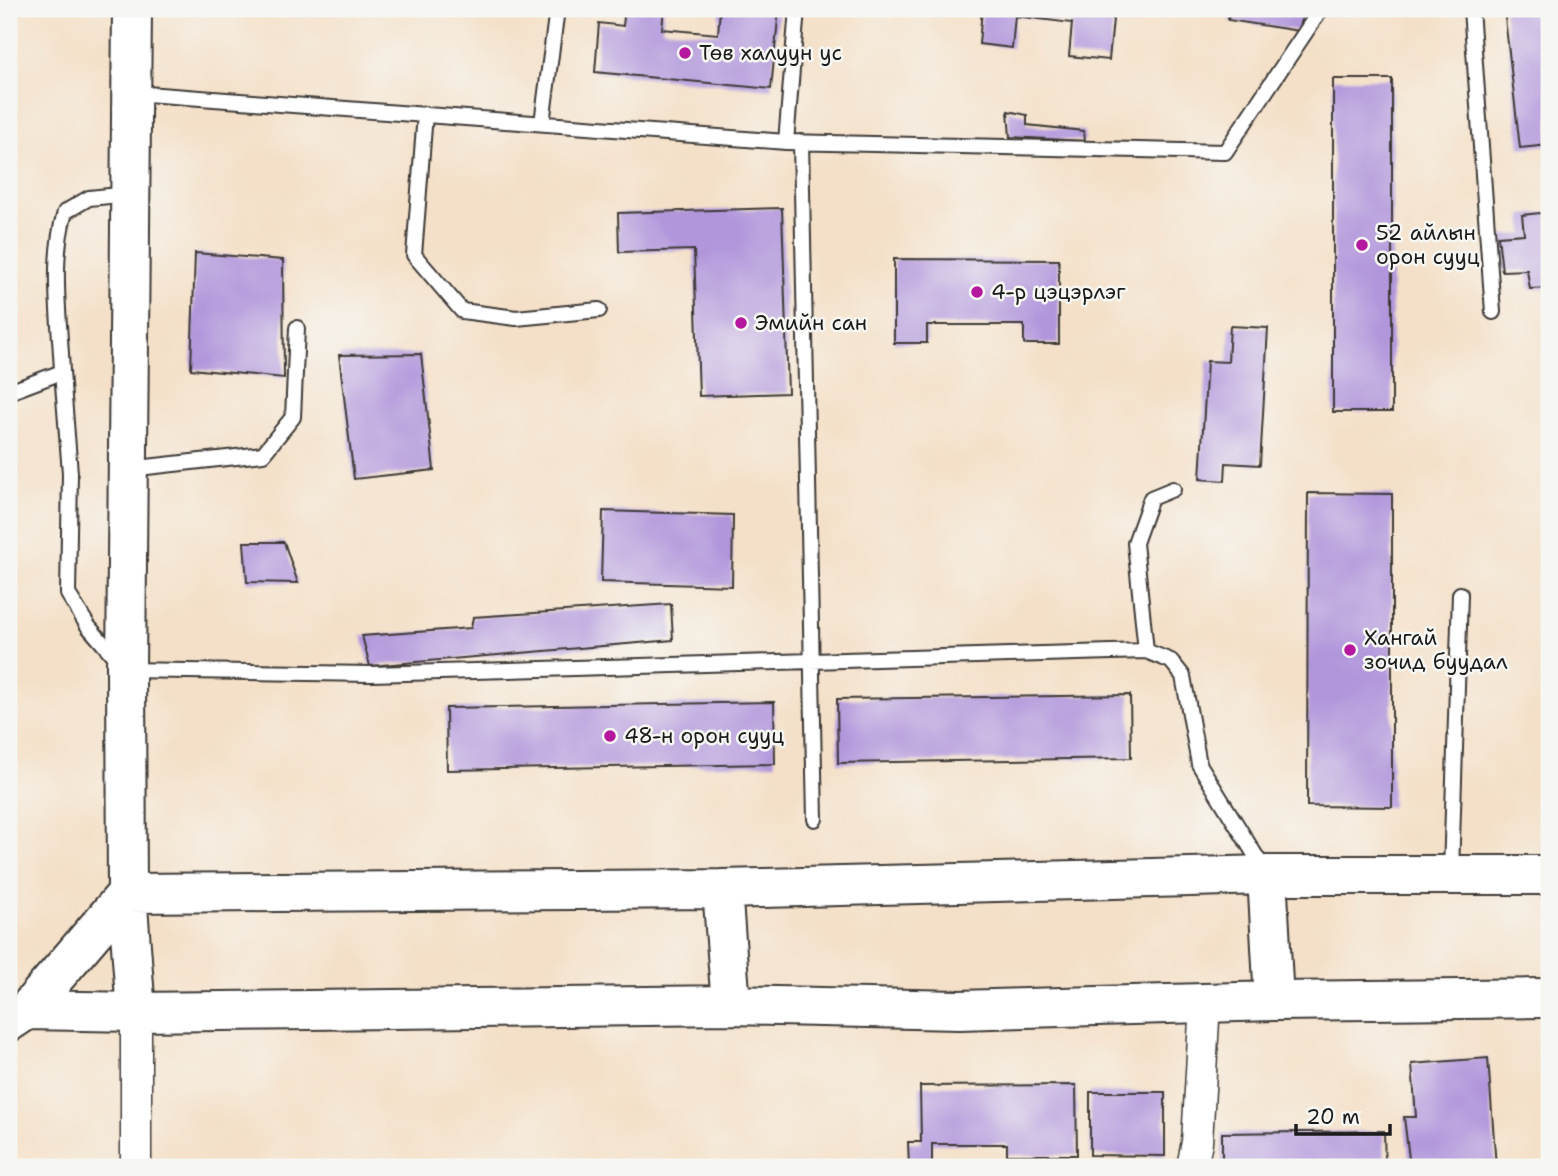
<svg xmlns="http://www.w3.org/2000/svg" width="1558" height="1176" font-family="'Shantell Sans',sans-serif">
<style>
.building{fill:#b196db}
.lines{fill:none;stroke-linecap:round;stroke-linejoin:round}
.lane-casing{stroke:#3c3936;stroke-width:18}
.street-casing{stroke:#3c3936;stroke-width:33}
.secondary-casing{stroke:#3c3936;stroke-width:42}
.lane{stroke:#fff;stroke-width:14}
.street{stroke:#fff;stroke-width:30}
.secondary{stroke:#fff;stroke-width:38}
.poi-dot{fill:#b5179e;stroke:#f6f6f2;stroke-width:2.5}
.labels{text-anchor:middle;stroke-width:5;stroke-linejoin:round;paint-order:stroke}
.poi-label{font-size:21px;fill:#1c1c1c;stroke:#f6f6f2;text-anchor:start}
</style>
<rect width="100%" height="100%" fill="#f6f6f2"/>
<filter id="ink" filterUnits="userSpaceOnUse"><feTurbulence type="fractalNoise" baseFrequency=".0143" numOctaves="2"/><feDisplacementMap in="SourceGraphic" scale="14" xChannelSelector="R" yChannelSelector="G"/><feConvolveMatrix kernelMatrix="1 2 1 2 8 2 1 2 1" color-interpolation-filters="sRGB"/></filter>
<filter id="wash" filterUnits="userSpaceOnUse"><feTurbulence type="fractalNoise" baseFrequency=".00686" numOctaves="4" result="noise"/><feDisplacementMap in="SourceGraphic" scale="28" xChannelSelector="R" yChannelSelector="G"/><feGaussianBlur stdDeviation="1.57" result="paint"/><feColorMatrix in="noise" values="0 0 0 0 0 0 0 0 0 0 0 0 0 0 0 0 0 1.4 0 .05"/><feComposite in="paint" operator="in"/></filter>
<g filter="url(#wash)">
<rect width="100%" height="100%" fill="#f4e0c8"/>
<g id="blocks">
<path class="building" d="M625,9h39l-2,20 56,5 2,-25h59l-8,80 -176,-17 4,-49 24,3z
M982,9h132l-5,51 -40,-4 3,-33 -57,-7 -3,32 -33,-4z
M1230,9h73l-3,22 -72,-11z
M1504,9h45v136l-29,3z
M1333,79h59v333h-59z
M1008,111l19,4v10l57,6 1,10 -75,-4z
M782,208l6,185 -89,3 -5,-146 -75,2 -1,-39z
M1549,212v76l-19,1 -3,-19 -25,1 -4,-35 26,-2 -2,-19z
M195,253l88,7 1,118 -93,-9z
M894,259l165,1v84h-35v-19h-97v18h-33z
M1230,326l38,2 -8,137 -34,-2 -1,18 -25,-2 7,-118 21,1z
M421,354l13,116 -80,9 -15,-124z
M1308,493l84,1v313l-85,-1z
M603,511l130,4 -1,71 -131,-4z
M244,542h40l14,41 -51,-1z
M671,604l2,36 -303,26 -8,-30 109,-8 2,-11z
M1130,695l1,63 -293,5 -1,-64z
M774,702l1,62 -328,6 -1,-62z
M1488,1058l8,109h-86l-6,-50h12l-4,-53z
M1076,1085l1,70h-70v-11h-75v23h-23l-1,-25h13l-1,-56z
M1090,1092h75v64l-75,-1z
M1384,1131l1,36h-163v-34z"/>
</g>
</g>
<g filter="url(#ink)">
<use href="#blocks" fill-opacity="0" stroke="#3c3936" stroke-width="2"/>
<g class="lines">
<g class="lane-casing">
<path id="lane" d="M1471,9l22,303
M133,93l653,49 439,10 96,-143
M425,114l-11,141 48,56 54,7 83,-8
M542,123l15,-114
M786,142l11,-133
M801,142l14,677
M62,372l8,101 -2,121 20,32 38,44 245,4 775,-23 25,10 12,15 16,88 66,107
M9,392l53,-20c-2,-51 -12,-110 3,-160l24,-14 40,-4
M129,469l134,-15 30,-37 4,-89
M1146,651l-11,-108 16,-45 22,-9
M1451,872l9,-278"/>
</g>
<g class="street-casing">
<path id="street" d="M136,1167v-155
M1192,1167l5,-25 8,-139"/>
</g>
<g class="secondary-casing">
<path id="secondary" d="M132,9l-6,661 1,223 9,119
M1267,875l7,126
M722,889l9,116
M27,1010l109,2 595,-7 228,5 315,-9 275,-3
M9,1022l18,-12 100,-117 595,-4 545,-14h282"/>
</g>
<use href="#lane" class="lane"/>
<use href="#street" class="street"/>
<use href="#secondary" class="secondary"/>
</g>
</g>
<g class="poi-dot">
<circle cx="685" cy="53" r="7"/>
<circle cx="1362" cy="245" r="7"/>
<circle cx="977" cy="292" r="7"/>
<circle cx="741" cy="323" r="7"/>
<circle cx="1350" cy="650" r="7"/>
<circle cx="610" cy="736" r="7"/>
</g>
<g class="labels">
<g class="poi-label">
<text x="699" y="60">Төв халуун ус</text>
<text x="1376" y="240">52 айлын<tspan x="1376" dy="24">орон сууц</tspan></text>
<text x="991" y="299">4-р цэцэрлэг</text>
<text x="755" y="330">Эмийн сан</text>
<text x="1364" y="645">Хангай<tspan x="1364" dy="24">зочид буудал</tspan></text>
<text x="624" y="743">48-н орон сууц</text>
</g>
</g>
<rect width="1558" height="1176" fill="none" stroke="#f6f6f2" stroke-width="35"/>
<path d="M1296 1124v10h94v-10" fill="none" stroke="#1c1c1c" stroke-width="3.5"/>
<text x="1306" y="1124" font-size="21" fill="#1c1c1c" stroke="#f6f6f2" stroke-width="5" paint-order="stroke">20 m</text>
</svg>
